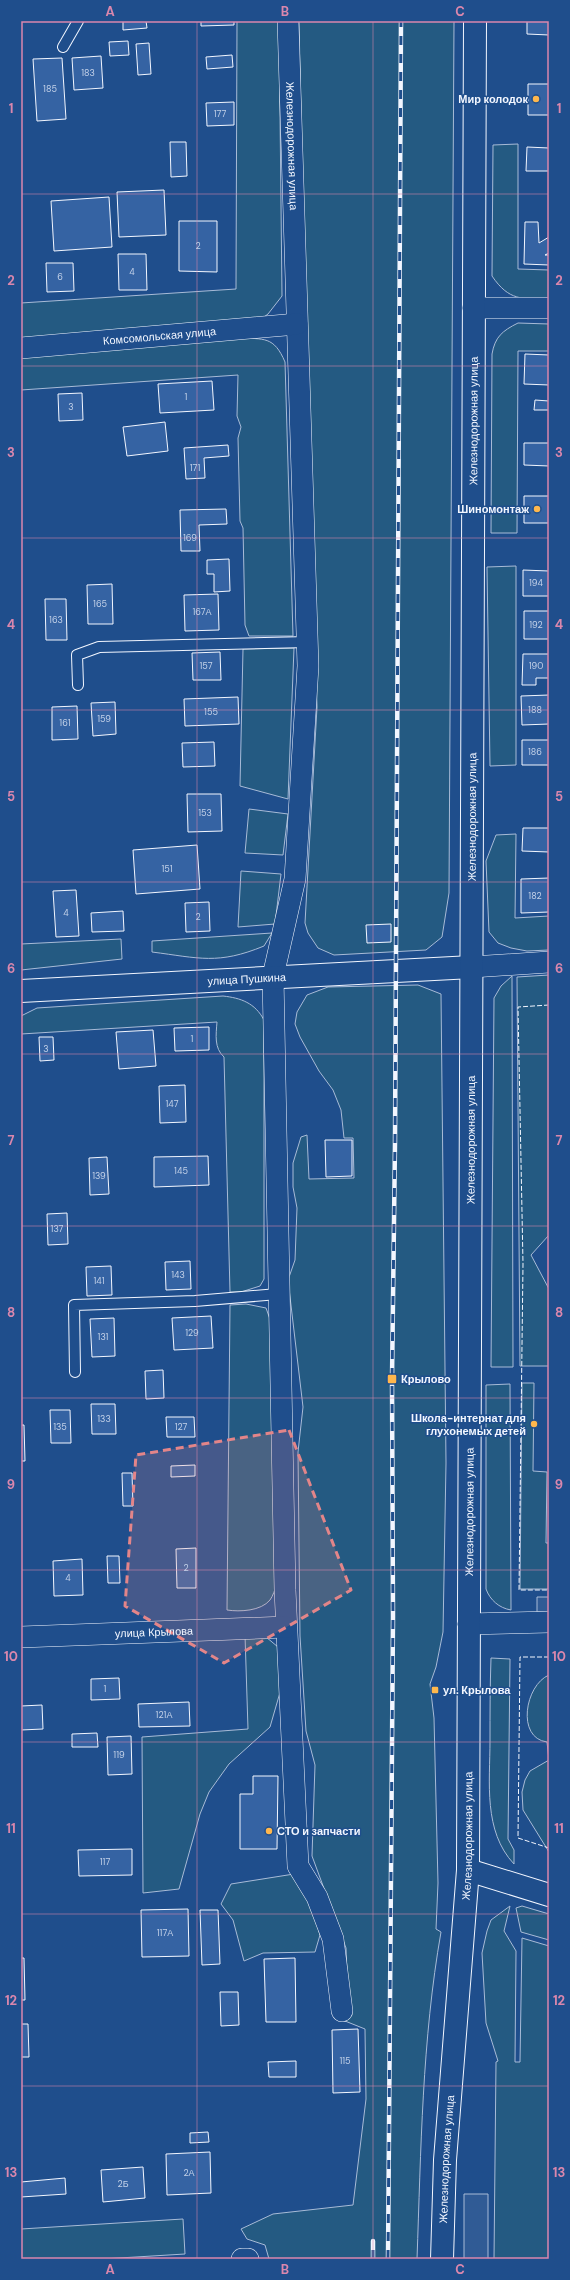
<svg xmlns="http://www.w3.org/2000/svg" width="570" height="2280" font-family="'DM Sans',sans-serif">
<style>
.green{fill:#245a82;stroke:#a8bbd7}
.parking{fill:#305b95;stroke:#a8bbd7}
.building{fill:#3563a3;stroke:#f2f6ff}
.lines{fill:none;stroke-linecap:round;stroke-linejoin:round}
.service-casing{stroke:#f2f6ff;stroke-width:12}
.minor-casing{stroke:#f2f6ff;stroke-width:22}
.tertiary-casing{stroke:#f2f6ff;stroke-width:24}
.secondary-casing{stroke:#f2f6ff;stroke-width:24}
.service{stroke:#1f4e8c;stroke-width:10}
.minor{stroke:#1f4e8c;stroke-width:21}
.tertiary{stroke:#1f4e8c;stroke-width:22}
.secondary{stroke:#1f4e8c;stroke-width:22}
.rail-casing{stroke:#f2f6ff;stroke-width:4.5}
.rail{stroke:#1f4e8c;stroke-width:3;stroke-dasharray:9;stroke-linecap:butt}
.fence{stroke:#f2f6ff;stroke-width:1;stroke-dasharray:5 2;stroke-linecap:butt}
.marked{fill:#e38589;fill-opacity:0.2;stroke:#e38589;stroke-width:3;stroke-dasharray:8 5;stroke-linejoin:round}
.grid{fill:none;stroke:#da87ad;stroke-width:1;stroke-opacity:0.55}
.poi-dot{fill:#ffb74d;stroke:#1f4e8c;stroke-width:1.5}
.labels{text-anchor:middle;stroke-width:3;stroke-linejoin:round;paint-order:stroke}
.number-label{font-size:9px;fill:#c3d1e8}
.poi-label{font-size:11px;font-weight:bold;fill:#f2f6ff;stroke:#1f4e8c;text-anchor:end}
.street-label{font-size:11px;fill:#f2f6ff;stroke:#1f4e8c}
.neatline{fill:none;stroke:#da87ad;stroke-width:1.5}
.grid-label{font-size:13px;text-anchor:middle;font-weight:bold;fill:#da87ad}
</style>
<rect width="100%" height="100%" fill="#1f4e8c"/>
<path class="green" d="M237,21h42l3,275 -14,18 -8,6 -239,18v-35l215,-14z
M299,21h155l-5,872 -7,44 -16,13 -92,5 -16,-7 -10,-15 -3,-10 12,-216 -12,-396z
M518,144v125l31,1v29c-27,0 -40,2 -57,-23l1,-131z
M518,323l31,1v27h-31l-1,182h-26l1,-179c3,-17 10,-23 26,-31z
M238,338c26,1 36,-2 47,24l8,274h-44l-4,-11 -2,-97 -3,-7 -2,-83 3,-11 -4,-11 1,-41 -217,15v-36z
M516,566v199l-26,1 -3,-199z
M294,648l-6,151 -48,-13 3,-137z
M249,809l39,5 -5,41 -38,-2z
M516,834l-1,84 34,-2v34l-22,1 -16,-3 -13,-5 -9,-11 -3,-71 10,-26z
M241,871l40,3 -6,50 -37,3z
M272,933l-8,13c-46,19 -65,12 -112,6v-11z
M121,939l1,20 -101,11v-26z
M549,975v260l-18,20 18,34v77h-29l-3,-389z
M512,976l1,391h-22l3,-369 7,-12z
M418,985l23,9 5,469 -3,169 -7,35 -6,17 4,34 4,165 -2,46 5,3c-19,108 -20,218 -24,327h-148l-4,-14 -18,-6 -6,-10 32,-15 80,-9 13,-106 -1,-70 -20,-8 3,-25 -2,-48 -34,-92 3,-91 -9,-34 -6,-95 -2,-184 5,-45 -15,-127 7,-20 2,-52 -4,-21v-24l8,-26 6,-2 2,44 45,-1 -1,-40h-9l-3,-28 -8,-20 -14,-19 -19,-34 -5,-13 2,-12 10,-17 21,-8z
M223,996c18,2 32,7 41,24v259l-4,7 -19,6h-11l-6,-235c-10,-9 -8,-22 -7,-35l-196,12v-18l16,-8z
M246,1304l20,4 5,14 6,262c-2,5 -4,12 -7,16 -9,11 -30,12 -43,10l3,-305z
M522,1383h12l-1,88 14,1 -1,71h3v46h-29z
M510,1384l1,226c-12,-2 -21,-10 -25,-21v-204z
M245,1635l21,2 12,10 3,42 -11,38 -41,37 -20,28 -9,22 -21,75 -36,4 -1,-156 106,-8z
M491,1658l19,1 -2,180 6,11v14c-31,-33 -24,-82 -24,-123 0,-27 0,-55 1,-83z
M549,1675v85l-2,-18c-31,-4 -22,-57 2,-67z
M549,1760v92l-26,-42 -1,-18 3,-12 5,-9z
M294,1874l14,17 12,44 -5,17 -52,1 -19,8 -11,-41 -12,-16 10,-20z
M510,1906l-6,25 12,20 -1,111h5l2,-124 27,8v313h-55l2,-197 2,-1 -12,-38 -4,-70 5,-22 4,-11z
M522,1906l27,8v26l-28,-8 -5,-24z
M183,2219l2,35 -82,5h-82v-30z"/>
<path class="parking" d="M537,1597h12v15h-12z
M464,2194h24v65h-24z"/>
<path class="building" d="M123,21h23l1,7 -24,2z
M201,21h33v4l-33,1z
M527,21h22v14l-22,-1z
M128,41l1,14 -19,1 -1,-14z
M149,43l2,31 -13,1 -2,-31z
M232,55l1,12 -26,2 -1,-12z
M101,56l2,32 -29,2 -2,-32z
M62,58l4,61 -29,2 -4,-62z
M528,84h21v31h-21z
M234,102v23l-27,1 -1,-23z
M170,142h16l1,34 -16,1z
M527,147l22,1v23h-23z
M164,190l2,45 -47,2 -2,-45z
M109,197l3,50 -58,4 -3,-50z
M179,221h38v51l-38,-1z
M525,222h13l1,21 10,-6v16l-4,2h4v10l-25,-1z
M118,254h28l1,36h-28z
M46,263h27l1,28 -27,1z
M525,354l24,1v30l-25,-1z
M212,381l2,29 -54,3 -2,-29z
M82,393l1,27 -24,1 -1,-27z
M535,400l14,1v9h-15z
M165,422l3,29 -41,5 -4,-29z
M524,443h25v23l-25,-1z
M228,445l1,11 -25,2 1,20 -19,1 -2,-31z
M524,496h25v27h-25z
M226,509l1,15 -28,1 1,26h-19l-1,-41z
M229,559l1,32 -16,1v-18h-7v-14z
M523,570l26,1v25h-26z
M112,584l1,40h-25l-1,-39z
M218,594l1,36 -34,1 -1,-36z
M45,599h21l1,41h-21z
M524,611h25v28h-25z
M220,652l1,28h-28l-1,-27z
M523,654h26v24h-13v7h-14z
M549,695v29l-27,1 -1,-29z
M238,697l1,27 -54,2 -1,-27z
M115,702l1,32 -23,2 -2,-33z
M77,706l1,33 -26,1v-33z
M522,740h27v25h-27z
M214,742l1,24 -32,1 -1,-24z
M187,794h34l1,37 -34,1z
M523,828h26v24l-27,-1z
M197,845l3,44 -64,5 -3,-44z
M549,878v34l-28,1v-34z
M76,890l3,46 -23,1 -3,-46z
M209,902l1,29 -24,1 -1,-29z
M123,911l1,20 -32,1 -1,-19z
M391,924v18l-24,1 -1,-18z
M209,1027v23l-34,1 -1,-23z
M153,1030l3,36 -37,3 -3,-37z
M39,1037h14l1,23 -14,1z
M185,1085l1,37 -26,1 -1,-37z
M325,1140h27v36l-26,1z
M208,1156l1,29 -55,2v-30z
M107,1157l2,37 -19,1 -1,-37z
M67,1213l1,31 -20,1 -1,-31z
M190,1261l1,28 -25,1 -1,-28z
M111,1266l1,29 -25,1 -1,-29z
M211,1316l2,32 -39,2 -2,-32z
M114,1318l1,38 -23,1 -2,-38z
M163,1370l1,28 -18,1 -1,-28z
M91,1404h24l1,30h-24z
M50,1410h20l1,33h-20z
M166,1417h28l1,20h-28z
M21,1425h3l1,36h-4z
M195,1465v11l-24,1v-11z
M122,1473h10l1,33h-10z
M196,1548v40h-19l-1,-39z
M107,1556h12l1,27h-12z
M82,1559l1,36 -29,1 -1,-35z
M119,1678l1,21 -29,1v-21z
M189,1702l1,24 -51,1 -1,-23z
M42,1705l1,24 -22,1v-24z
M97,1733l1,14h-26v-13z
M131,1736l1,38 -24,1 -1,-38z
M253,1776h25l-1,73h-37v-55h13z
M132,1849v26l-53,1 -1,-26z
M188,1909l1,47 -47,1 -1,-47z
M200,1910h18l2,54 -18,1z
M21,1958h3l1,42h-4z
M295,1958l1,64h-30l-2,-63z
M220,1992h18l1,33 -18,1z
M21,2024h7l1,33h-8z
M358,2029l2,63 -27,1 -1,-63z
M296,2061v16h-27l-1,-15z
M208,2132l1,10 -19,1v-10z
M210,2152l1,41 -44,2 -1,-41z
M143,2167l2,31 -42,4 -2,-32z
M65,2178l1,16 -45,3v-15z"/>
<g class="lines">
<g class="service-casing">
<path id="service" d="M63,47l15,-26
M78,685l-1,-30 22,-8 209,-5
M75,1372l-1,-67 121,-4 83,-7"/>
</g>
<g class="minor-casing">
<g id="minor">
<path id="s1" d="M288,21l20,645 -13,213 -22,97 12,614 13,276 19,31 16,42 9,72"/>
<path d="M473,308h76"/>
<path id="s2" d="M21,348l276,-24"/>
<path d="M472,967l77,-5"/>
<path d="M468,1624l81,-2"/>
<path id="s3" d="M21,1637l265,-10"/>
<path d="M242,2259h6"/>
</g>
</g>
<g class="tertiary-casing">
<path id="tertiary" d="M468,1870l81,25"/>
</g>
<g class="secondary-casing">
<g id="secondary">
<path id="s4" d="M21,991l451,-24"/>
<path id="s5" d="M442,2259l3,-99 23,-290 7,-1849"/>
</g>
</g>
<use href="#service" class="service"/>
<use href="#minor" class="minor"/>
<use href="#tertiary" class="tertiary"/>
<use href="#secondary" class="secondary"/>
<g class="rail-casing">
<path id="rail" d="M373,2259v-18
M388,2259l5,-642 -1,-238 3,-236 6,-1122"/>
</g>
<use href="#rail" class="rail"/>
<path class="fence" d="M549,1005l-31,2 5,257 -4,326h30
M549,1657h-29l-2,181 31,10"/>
</g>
<path class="marked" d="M289,1430l62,160 -127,73 -99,-57 11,-151z"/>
<path class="grid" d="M197,21v2238M373,21v2238M21,194h528M21,366h528M21,538h528M21,710h528M21,882h528M21,1054h528M21,1226h528M21,1398h528M21,1570h528M21,1742h528M21,1914h528M21,2086h528"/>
<g class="poi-dot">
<circle cx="536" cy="99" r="4"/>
<circle cx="537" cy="509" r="4"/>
<rect x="387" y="1374" width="10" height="10" rx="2"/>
<circle cx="534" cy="1424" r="4"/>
<rect x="431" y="1686" width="8" height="8" rx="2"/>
<circle cx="269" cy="1831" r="4"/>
</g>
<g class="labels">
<g class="number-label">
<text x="88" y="76">183</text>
<text x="50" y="92">185</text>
<text x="220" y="117">177</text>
<text x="198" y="249">2</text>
<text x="132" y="275">4</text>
<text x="60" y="280">6</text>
<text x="186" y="400">1</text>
<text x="71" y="410">3</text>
<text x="195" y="471">171</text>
<text x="190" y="541">169</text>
<text x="536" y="586">194</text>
<text x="100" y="607">165</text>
<text x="202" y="615">167А</text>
<text x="56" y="623">163</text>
<text x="536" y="628">192</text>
<text x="206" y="669">157</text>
<text x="536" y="669">190</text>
<text x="535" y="713">188</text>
<text x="211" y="715">155</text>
<text x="104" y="722">159</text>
<text x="65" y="726">161</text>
<text x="535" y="755">186</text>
<text x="205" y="816">153</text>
<text x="167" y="872">151</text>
<text x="535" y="899">182</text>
<text x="66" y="916">4</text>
<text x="198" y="920">2</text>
<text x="192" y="1042">1</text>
<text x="46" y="1052">3</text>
<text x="172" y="1107">147</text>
<text x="181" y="1174">145</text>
<text x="99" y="1179">139</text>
<text x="57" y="1232">137</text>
<text x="178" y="1278">143</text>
<text x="99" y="1284">141</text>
<text x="192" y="1336">129</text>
<text x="103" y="1340">131</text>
<text x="104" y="1422">133</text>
<text x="60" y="1430">135</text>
<text x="181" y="1430">127</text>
<text x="186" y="1571">2</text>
<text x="68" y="1581">4</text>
<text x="105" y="1692">1</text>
<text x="164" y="1718">121А</text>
<text x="119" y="1758">119</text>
<text x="105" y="1865">117</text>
<text x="165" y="1936">117А</text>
<text x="345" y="2064">115</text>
<text x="189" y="2176">2А</text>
<text x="123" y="2187">2Б</text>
</g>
<g class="poi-label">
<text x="528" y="103">Мир колодок</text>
<text x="529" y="513">Шиномонтаж</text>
<text x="401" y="1383" text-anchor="start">Крылово</text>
<text x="526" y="1422">Школа-интернат для<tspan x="526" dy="13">глухонемых детей</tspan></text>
<text x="443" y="1694" text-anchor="start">ул. Крылова</text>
<text x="277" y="1835" text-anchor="start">СТО и запчасти</text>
</g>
<g class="street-label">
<text dy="4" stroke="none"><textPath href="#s1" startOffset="125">Железнодорожная улица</textPath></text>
<text dy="4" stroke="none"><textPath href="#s2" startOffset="139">Комсомольская улица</textPath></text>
<text dy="4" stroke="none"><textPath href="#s5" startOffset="1839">Железнодорожная улица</textPath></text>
<text dy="4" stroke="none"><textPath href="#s5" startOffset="1443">Железнодорожная улица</textPath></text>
<text dy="4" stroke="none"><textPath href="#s4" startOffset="226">улица Пушкина</textPath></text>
<text dy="4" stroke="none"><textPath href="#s5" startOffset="1120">Железнодорожная улица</textPath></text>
<text dy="4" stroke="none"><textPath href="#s5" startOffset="748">Железнодорожная улица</textPath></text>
<text dy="4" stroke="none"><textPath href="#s3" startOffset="133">улица Крылова</textPath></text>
<text dy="4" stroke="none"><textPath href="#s5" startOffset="424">Железнодорожная улица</textPath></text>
<text dy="4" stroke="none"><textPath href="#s5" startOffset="100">Железнодорожная улица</textPath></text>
</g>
</g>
<rect width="570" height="2280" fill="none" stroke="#1f4e8c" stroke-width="44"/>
<rect x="22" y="22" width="526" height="2236" class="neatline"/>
<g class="grid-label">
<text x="110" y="16">A</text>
<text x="285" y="16">B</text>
<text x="460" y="16">C</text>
<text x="11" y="113">1</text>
<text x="559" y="113">1</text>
<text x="11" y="285">2</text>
<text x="559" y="285">2</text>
<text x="11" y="457">3</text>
<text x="559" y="457">3</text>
<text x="11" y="629">4</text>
<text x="559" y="629">4</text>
<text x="11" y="801">5</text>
<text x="559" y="801">5</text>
<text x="11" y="973">6</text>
<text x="559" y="973">6</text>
<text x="11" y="1145">7</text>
<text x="559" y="1145">7</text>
<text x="11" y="1317">8</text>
<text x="559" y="1317">8</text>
<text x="11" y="1489">9</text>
<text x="559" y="1489">9</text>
<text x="11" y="1661">10</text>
<text x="559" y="1661">10</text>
<text x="11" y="1833">11</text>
<text x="559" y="1833">11</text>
<text x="11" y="2005">12</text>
<text x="559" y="2005">12</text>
<text x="11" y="2177">13</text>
<text x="559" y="2177">13</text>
<text x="110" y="2274">A</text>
<text x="285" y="2274">B</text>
<text x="460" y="2274">C</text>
</g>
</svg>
